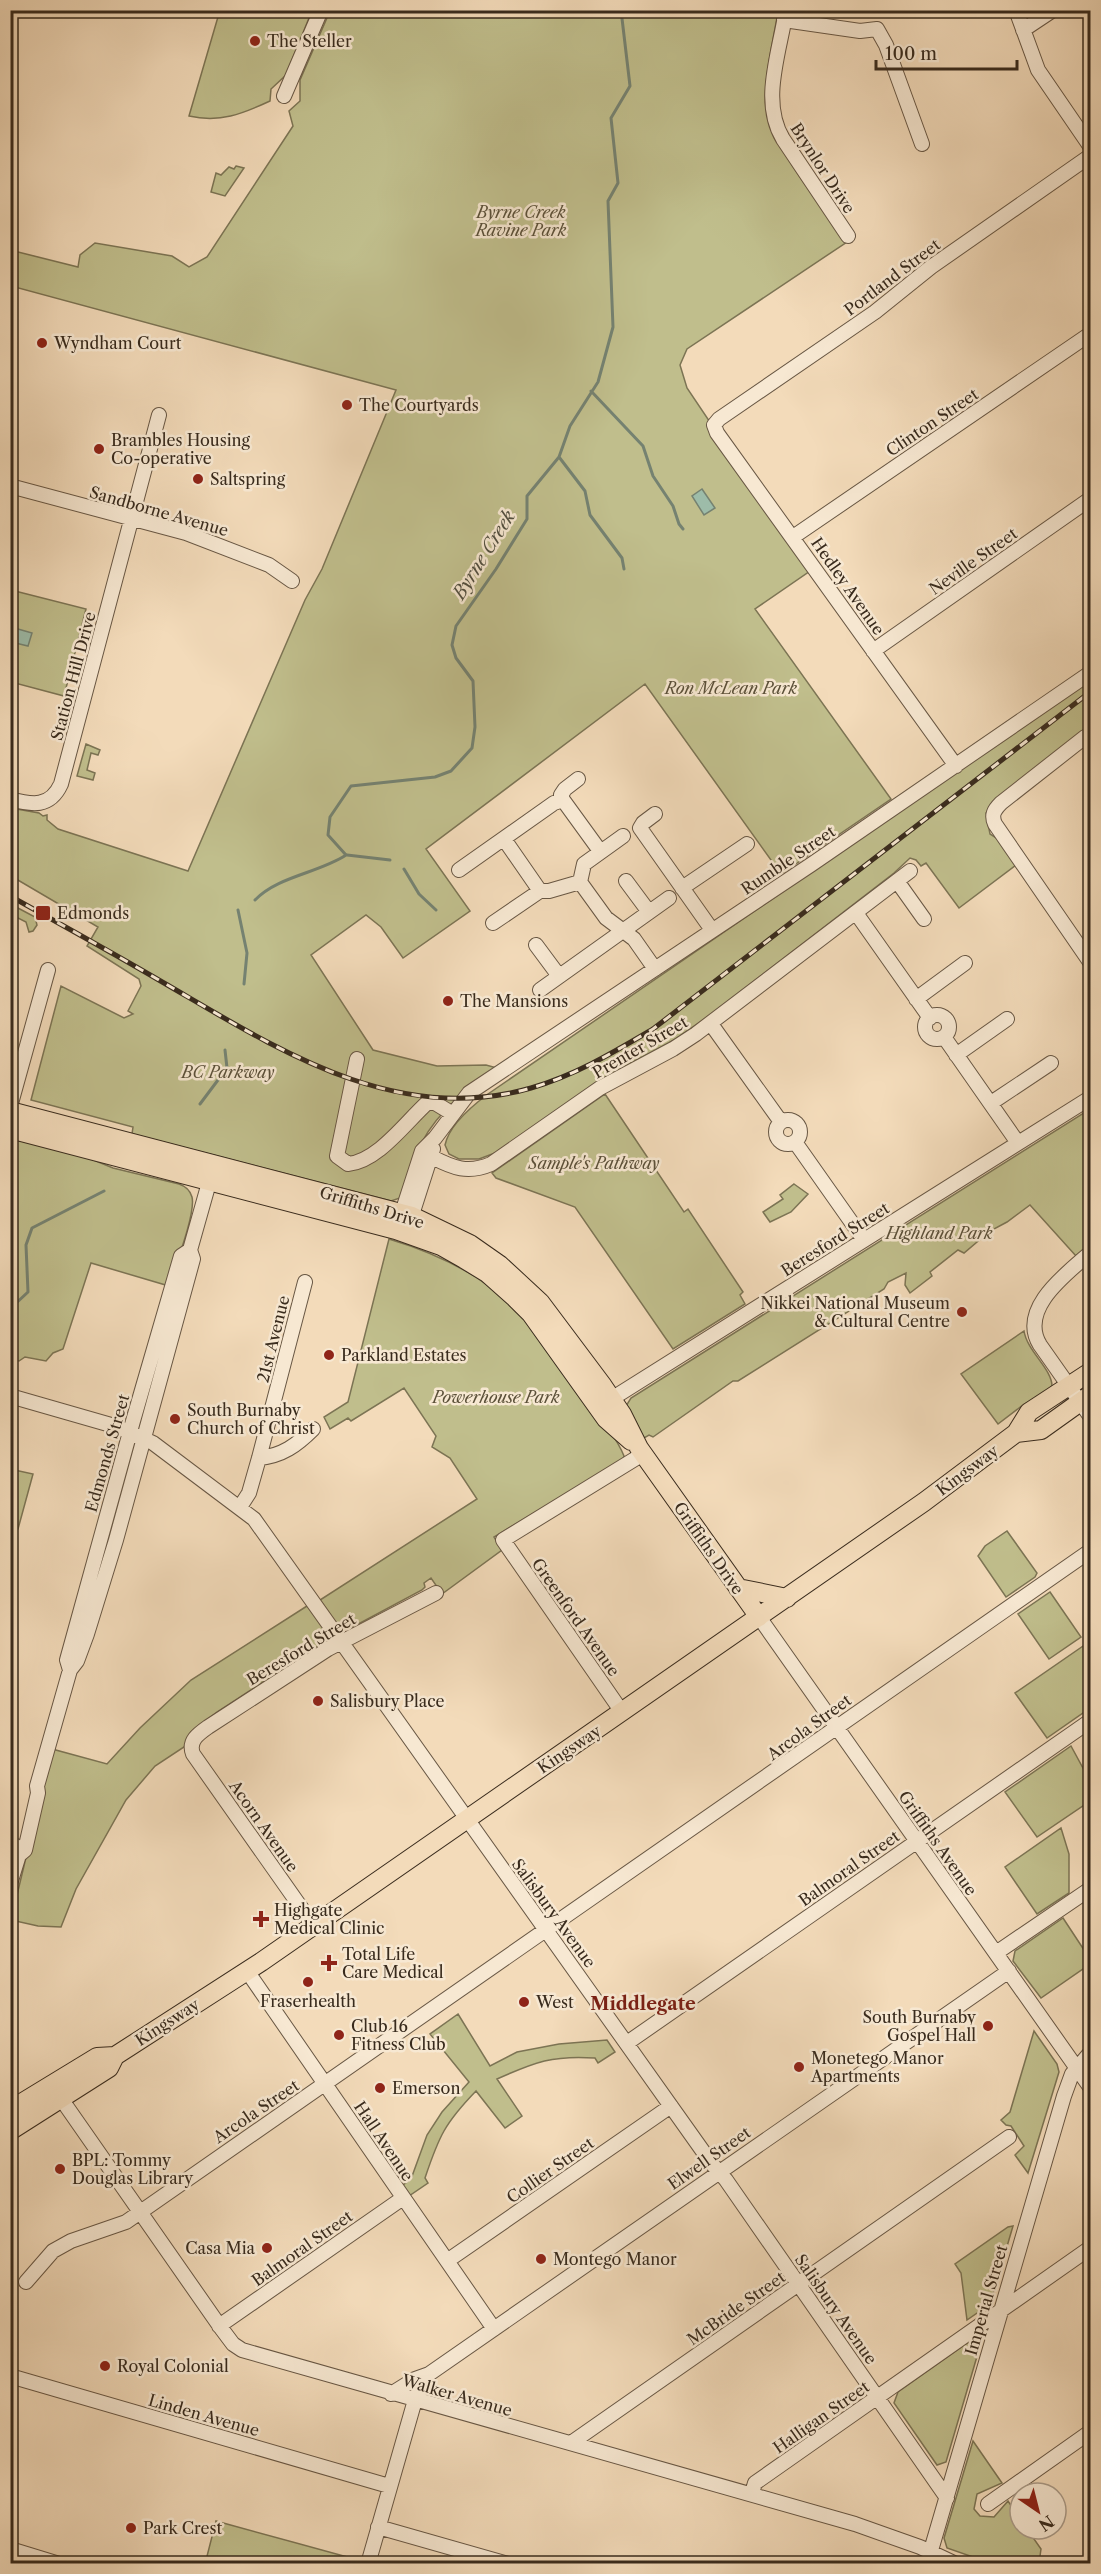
<svg xmlns="http://www.w3.org/2000/svg" width="1101" height="2574" font-family="'Libre Caslon Text',serif">
<style>
.green{fill:#c0be8c;stroke:#7c7454;stroke-width:1.5}
.water{fill:#9dbca9;stroke:#758271;stroke-width:1.5}
.lines{fill:none;stroke-linecap:round;stroke-linejoin:round}
.stream{stroke:#758271;stroke-width:3}
.minor-casing{stroke:#685744;stroke-width:16}
.major-casing{stroke:#392b1d;stroke-width:20}
.minor{stroke:#f7e8d2;stroke-width:14}
.major{stroke:#f3dbba;stroke-width:18}
.rail-casing{stroke:#392b1d;stroke-width:5}
.rail{stroke:#f7e8d2;stroke-width:3;stroke-dasharray:9;stroke-linecap:butt}
.poi-dot{fill:#8f2418;stroke:#f7e8d2;stroke-width:2}
.labels{text-anchor:middle;stroke-width:5;stroke-linejoin:round;paint-order:stroke}
.poi-label{font-size:16px;fill:#392b1d;stroke:#f7e8d2;text-anchor:start}
.street-label{font-size:16px;fill:#392b1d;stroke:#f7e8d2}
.park-label{font-size:16px;font-style:italic;fill:#5b5039;stroke:#f7e8d2}
.water-label{font-size:18px;font-style:italic;fill:#524f40;stroke:#f7e8d2}
.neighbourhood-label{font-size:18px;font-weight:bold;fill:#7a1f14;stroke:#f7e8d2}
</style>
<rect width="100%" height="100%" fill="#f3dbba"/>
<filter id="stains"><feTurbulence type="fractalNoise" baseFrequency=".00333" numOctaves="4"/><feColorMatrix values="0 0 0 0 .2 0 0 0 0 .09 0 0 0 0 .02 0 0 0 .5 -.17"/></filter>
<radialGradient id="worn" r=".72"><stop offset=".6" stop-color="#630" stop-opacity="0"/><stop offset="1" stop-color="#630" stop-opacity=".3"/></radialGradient>
<path class="green" d="M220,10h91v3l-25,62 -15,14 -1,12c-28,13 -50,22 -81,15z
M330,11h448c-4,27 -15,69 -12,96 3,35 59,104 81,135l-160,107 -7,16 7,23 123,183 -55,38 136,190 -110,75 -136,-190 -219,165 44,62 -67,47 -22,-31 -15,-12 -55,40 62,95 64,16 49,-1 11,3c-29,20 -58,42 -75,74 -9,18 -15,38 -22,56l-9,3 -259,-67 1,-7 -102,-27 30,-114 63,32 9,-4 -5,-3 13,-25 -2,-7 -52,-33 11,-19 -87,-51v-68l28,5 4,3 4,-1v5l11,9 130,42 117,-271 17,-31 74,-179 -385,-104 -1,-36 68,17 2,-12 15,-12 77,13 17,11 18,-10 86,-131 -4,-15 11,-10v-21z
M236,166l8,2 -19,28 -14,-4 5,-19 5,2 8,-8 5,2z
M11,590l75,19 -22,87 -53,-14z
M1090,681v40l-13,17 -91,75 4,21 8,5 18,26 -57,43 -33,-45 -5,3 -5,-6 -6,-2 -16,15 -184,142 -36,25 -71,38 -108,75 -16,6h-20l-10,-5 -4,-9c4,-20 27,-39 43,-51z
M86,744l14,6 -2,5 -7,-2 -4,17 8,3 -2,7 -16,-4z
M16,907l19,10 2,8 -4,6 -4,1 -3,-10 -14,-7z
M605,1094l79,118 4,-3 55,83 -3,3 5,9 -72,45 -98,-142 -79,-29 -4,-5z
M1090,1109v135l-14,12 -46,-51 -23,17 -17,9 -26,22 -6,-3 -28,22 2,4 -22,17 -5,-8 1,-12 -18,9 -4,7 -146,92h-5l-80,56 -4,-2 -5,3 -18,-32 5,-8z
M20,1140l54,12 39,16 66,16c6,2 11,6 13,13 4,16 -17,70 -23,89l-78,-23 -28,86 -10,4 -7,8 -21,-4 -6,4 -8,-2 -1,-206 4,-10z
M794,1184l14,10 -17,18 -21,10 -7,-10 20,-13 -3,-4z
M389,1239c47,14 92,35 127,70 22,22 39,51 59,76 14,19 41,50 49,71l-1,4 -129,77 8,13 -60,44 -11,-16 -7,5 1,4 -3,3 -73,39 -11,-3 -18,-26 157,-101 -27,-41 -18,-11 4,-11 -32,-48 -53,33 -3,-3 -18,11 -6,-12 24,-15z
M1024,1331c3,20 28,38 28,55l-5,7 -24,12 -25,19 -37,-50z
M10,1469l23,5 -15,55 -7,-1z
M1007,1531l30,42 -2,4 -29,20 -28,-41 7,-10z
M1050,1592l31,45 -32,22 -31,-45z
M307,1606l6,4 15,24 -2,7 -109,71 -26,20 -7,15 -29,19 -29,34 -50,89 -15,38 -23,-1 -27,-6 41,-171 55,15 33,-36 51,-48z
M1086,1644l4,7v57l-43,30 -32,-45z
M1071,1746l19,35v20l-53,36 -32,-45z
M1061,1828l8,26v39l-32,21 -32,-47z
M1063,1918l27,41v5l-49,34 -28,-37 2,-10z
M458,2014l32,52 27,-14 42,-8 48,-4 8,12 -17,11 -3,-5c-42,-3 -60,4 -98,21l25,37 -17,12 -29,-37c-31,32 -37,45 -51,87l3,5 -22,15 -7,-10 12,-9 16,-44 15,-23 27,-30 -39,-48z
M1034,2031l23,33 2,8 -31,101 -13,-18 9,-9 -13,-20 -5,-1 -5,-5 9,-8z
M1013,2226l-23,78 -23,16 -6,-47 -6,-9 53,-37z
M980,2334l3,2 -37,126 -9,3 -43,-62 4,-11z
M973,2441l29,42 -25,11 -3,15 6,7 14,1 14,-16 12,18v10h7l14,20 -2,14h-49l-43,-15 -3,-10z
M216,2521l146,40 -1,3h-156z"/>
<path class="water" d="M702,489l13,19 -11,7 -12,-19z
M11,627l21,6 -4,13 -17,-4z"/>
<g class="lines">
<path class="stream" d="M591,391l52,55 10,30 20,30 6,18 4,5
M559,457l26,34 5,24 32,43 2,11
M347,855l43,5
M404,869l15,25 17,16
M255,900c23,-24 64,-27 91,-45l-18,-20 2,-18 21,-31 84,-9 16,-6 21,-23 3,-21 -2,-46 -17,-23 -4,-13 4,-19 40,-57 31,-50v-23l32,-39 11,-31 28,-44 15,-55 -5,-126 10,-18 -7,-65 19,-32 -9,-76
M238,910l9,43 -3,31
M200,1104l27,-36 -2,-18
M12,1307l16,-15 -2,-47 6,-17 72,-37"/>
<g class="minor-casing">
<path id="minor" d="M786,10c-6,42 -26,91 -3,129l65,97
M1016,10l22,60 52,76
M784,20l76,11 17,-2 9,16 36,99
M1023,30l30,-20
M284,96l37,-86
M10,486l176,47 83,32 23,16
M793,537l297,-203
M873,651l217,-152
M1090,744l-5,-7 -84,66c-7,7 -10,12 -6,21l95,138
M956,766l-239,-333 -3,-8 5,-6 156,-107 56,-45 159,-111
M10,799c22,6 40,9 51,-15l98,-369
M563,800l37,51
M655,814l-12,9 -3,5 72,102
M504,839l36,52
M459,870l95,-67 9,-3 -2,-5 4,-6 13,-10
M626,881l23,31
M897,881l27,38
M580,882l26,36 28,21 21,30
M682,888l65,-44
M856,913l74,105
M493,923l47,-32h9l31,-9 4,-18 39,-28
M536,945l23,31
M540,990l129,-92
M916,999l49,-36
M925 1027a12 12 0 1 1 24 0a12 12 0 1 1-24 0Z
M711,1024l70,98
M944,1037l74,106
M956,1055l51,-36
M357,1059l-20,97 11,8c30,-3 57,-41 79,-61h8l18,11
M991,1103l60,-40
M10,1107l38,-137
M776 1132a12 12 0 1 1 24 0a12 12 0 1 1-24 0Z
M795,1142l69,98
M432,1157c21,11 36,17 59,7l109,-76 73,-39 23,-15 214,-163
M399,1222l23,-71 13,-13 34,-45 343,-229 278,-191
M409,1224l24,-75
M1090,1253c-24,21 -72,56 -50,92l50,71
M10,1396l108,31 35,16 101,76 458,645 14,16 221,318
M605,1403l485,-305
M259,1458c23,-2 38,-13 54,-29
M240,1507l9,-14 10,-35 46,-176
M759,1617l331,470
M70,1670l-3,-10 66,-239 48,-165 9,-6
M622,1712l-119,-172 140,-86
M19,1855l6,-5 13,-57 -1,-7 33,-116 7,-9 10,-27 29,-94 77,-281 -3,-9 22,-78
M10,1884l9,-29 -3,-9
M314,1926l-121,-172c-5,-13 5,-20 15,-27l120,-78 108,-56
M996,1953l94,-64
M247,1971l247,358
M627,2043l463,-322
M62,2100l159,228 12,16 9,6 613,174 65,23 36,17
M447,2261l224,-155
M26,2282l27,-31 18,-10 55,-19 964,-671
M219,2326l184,-128
M10,2376l379,110
M391,2394l24,-15 14,-5
M571,2443l438,-306
M752,2493l3,-10 335,-235
M988,2504l102,-72
M378,2527l130,37
M10,2549l49,15
M368,2564l47,-164 14,-26 580,-403
M927,2564l137,-468 8,-22 18,-21"/>
</g>
<g class="major-casing">
<path id="major" d="M10,1111l402,105 58,28 30,21 40,37 63,84 19,28 17,34 120,169
M10,1129l386,101 45,16 23,13 23,14 27,24 17,17 75,105 25,22
M1016,1433l25,-3 49,-35
M738,1588l49,10
M10,2110l87,-53 18,-1
M10,2131l99,-63 6,-12 146,-94 663,-460 92,-69 13,-21 61,-40"/>
</g>
<use href="#minor" class="minor"/>
<use href="#major" class="major"/>
<g class="rail-casing">
<path id="rail" d="M10,896c52,29 103,57 154,87 112,65 231,144 367,105 45,-13 83,-36 122,-59l437,-337"/>
</g>
<use href="#rail" class="rail"/>
</g>
<g class="poi-dot">
<circle cx="255" cy="41" r="6"/>
<circle cx="42" cy="343" r="6"/>
<circle cx="347" cy="405" r="6"/>
<circle cx="99" cy="449" r="6"/>
<circle cx="198" cy="479" r="6"/>
<rect x="35" y="905" width="16" height="16" rx="3"/>
<circle cx="448" cy="1001" r="6"/>
<circle cx="962" cy="1312" r="6"/>
<circle cx="329" cy="1355" r="6"/>
<circle cx="175" cy="1419" r="6"/>
<circle cx="318" cy="1701" r="6"/>
<path d="M258 1910h6v6h6v6h-6v6h-6v-6h-6v-6h6z"/>
<path d="M326 1954h6v6h6v6h-6v6h-6v-6h-6v-6h6z"/>
<circle cx="308" cy="1982" r="6"/>
<circle cx="524" cy="2002" r="6"/>
<circle cx="988" cy="2026" r="6"/>
<circle cx="339" cy="2035" r="6"/>
<circle cx="799" cy="2067" r="6"/>
<circle cx="380" cy="2088" r="6"/>
<circle cx="60" cy="2169" r="6"/>
<circle cx="267" cy="2248" r="6"/>
<circle cx="541" cy="2259" r="6"/>
<circle cx="105" cy="2366" r="6"/>
<circle cx="131" cy="2528" r="6"/>
</g>
<g class="labels">
<g class="poi-label">
<text x="267" y="47">The Steller</text>
<text x="54" y="349">Wyndham Court</text>
<text x="359" y="411">The Courtyards</text>
<text x="111" y="446">Brambles Housing<tspan x="111" dy="18">Co-operative</tspan></text>
<text x="210" y="485">Saltspring</text>
<text x="57" y="919">Edmonds</text>
<text x="460" y="1007">The Mansions</text>
<text x="950" y="1309" text-anchor="end">Nikkei National Museum<tspan x="950" dy="18">&amp; Cultural Centre</tspan></text>
<text x="341" y="1361">Parkland Estates</text>
<text x="187" y="1416">South Burnaby<tspan x="187" dy="18">Church of Christ</tspan></text>
<text x="330" y="1707">Salisbury Place</text>
<text x="274" y="1916">Highgate<tspan x="274" dy="18">Medical Clinic</tspan></text>
<text x="342" y="1960">Total Life<tspan x="342" dy="18">Care Medical</tspan></text>
<text x="308" y="2007" text-anchor="middle">Fraserhealth</text>
<text x="536" y="2008">West</text>
<text x="976" y="2023" text-anchor="end">South Burnaby<tspan x="976" dy="18">Gospel Hall</tspan></text>
<text x="351" y="2032">Club 16<tspan x="351" dy="18">Fitness Club</tspan></text>
<text x="811" y="2064">Monetego Manor<tspan x="811" dy="18">Apartments</tspan></text>
<text x="392" y="2094">Emerson</text>
<text x="72" y="2166">BPL: Tommy<tspan x="72" dy="18">Douglas Library</tspan></text>
<text x="255" y="2254" text-anchor="end">Casa Mia</text>
<text x="553" y="2265">Montego Manor</text>
<text x="117" y="2372">Royal Colonial</text>
<text x="143" y="2534">Park Crest</text>
</g>
<g class="street-label">
<text transform="translate(823 168) rotate(57)" y="6">Brynlor Drive</text>
<text transform="translate(892 277) rotate(-37)" y="6">Portland Street</text>
<text transform="translate(932 422) rotate(-34)" y="6">Clinton Street</text>
<text transform="translate(159 511) rotate(16)" y="6">Sandborne Avenue</text>
<text transform="translate(973 561) rotate(-35)" y="6">Neville Street</text>
<text transform="translate(848 586) rotate(55)" y="6">Hedley Avenue</text>
<text transform="translate(73 676) rotate(-75)" y="6">Station Hill Drive</text>
<text transform="translate(788 860) rotate(-34)" y="6">Rumble Street</text>
<text transform="translate(640 1047) rotate(-30)" y="6">Prenter Street</text>
<text transform="translate(372 1207) rotate(17)" y="6">Griffiths Drive</text>
<text transform="translate(835 1239) rotate(-32)" y="6">Beresford Street</text>
<text transform="translate(273 1339) rotate(-76)" y="6">21st Avenue</text>
<text transform="translate(107 1453) rotate(-74)" y="6">Edmonds Street</text>
<text transform="translate(967 1470) rotate(-37)" y="6">Kingsway</text>
<text transform="translate(709 1548) rotate(55)" y="6">Griffiths Drive</text>
<text transform="translate(576 1617) rotate(55)" y="6">Greenford Avenue</text>
<text transform="translate(301 1649) rotate(-31)" y="6">Beresford Street</text>
<text transform="translate(809 1727) rotate(-36)" y="6">Arcola Street</text>
<text transform="translate(569 1749) rotate(-34)" y="6">Kingsway</text>
<text transform="translate(264 1826) rotate(55)" y="6">Acorn Avenue</text>
<text transform="translate(938 1843) rotate(55)" y="6">Griffiths Avenue</text>
<text transform="translate(849 1868) rotate(-35)" y="6">Balmoral Street</text>
<text transform="translate(554 1913) rotate(54)" y="6">Salisbury Avenue</text>
<text transform="translate(167 2022) rotate(-33)" y="6">Kingsway</text>
<text transform="translate(256 2111) rotate(-34)" y="6">Arcola Street</text>
<text transform="translate(384 2141) rotate(56)" y="6">Hall Avenue</text>
<text transform="translate(709 2158) rotate(-35)" y="6">Elwell Street</text>
<text transform="translate(550 2170) rotate(-35)" y="6">Collier Street</text>
<text transform="translate(302 2248) rotate(-35)" y="6">Balmoral Street</text>
<text transform="translate(986 2300) rotate(-74)" y="6">Imperial Street</text>
<text transform="translate(736 2308) rotate(-35)" y="6">McBride Street</text>
<text transform="translate(836 2309) rotate(55)" y="6">Salisbury Avenue</text>
<text transform="translate(457 2395) rotate(16)" y="6">Walker Avenue</text>
<text transform="translate(204 2415) rotate(16)" y="6">Linden Avenue</text>
<text transform="translate(821 2417) rotate(-35)" y="6">Halligan Street</text>
</g>
<g class="park-label">
<text x="521" y="218">Byrne Creek<tspan x="521" dy="18">Ravine Park</tspan></text>
<text x="731" y="694">Ron McLean Park</text>
<text x="228" y="1078">BC Parkway</text>
<text x="594" y="1169">Sample's Pathway</text>
<text x="939" y="1239">Highland Park</text>
<text x="496" y="1403">Powerhouse Park</text>
</g>
<g class="water-label">
<text transform="translate(484 555) rotate(-58)" y="6">Byrne Creek</text>
</g>
<g class="neighbourhood-label">
<text x="643" y="2010">Middlegate</text>
</g>
</g>
<rect width="1101" height="2574" fill="none" stroke="#f3dbba" stroke-width="36"/>
<rect x="12" y="12" width="1077" height="2550" fill="none" stroke="#392b1d" stroke-width="3"/>
<rect x="18" y="18" width="1065" height="2538" fill="none" stroke="#392b1d" stroke-width="1.5"/>
<g transform="translate(1038 2511) rotate(145)"><circle r="28" fill="#f7e8d2" stroke="#ab9c8a" stroke-width="1.5"/>
<path d="M0-4.5L10 22L0 15L-10 22Z" fill="#8f2418"/>
<text y="-9" font-size="16" font-weight="bold" text-anchor="middle" fill="#392b1d">N</text>
</g>
<path d="M876 60v9h141v-9" fill="none" stroke="#392b1d" stroke-width="3"/>
<text x="885" y="60" font-size="18" fill="#392b1d" stroke="#f7e8d2" stroke-width="4.5" paint-order="stroke">100 m</text>
<rect width="100%" height="100%" filter="url(#stains)"/>
<rect width="100%" height="100%" fill="url(#worn)"/>
</svg>
